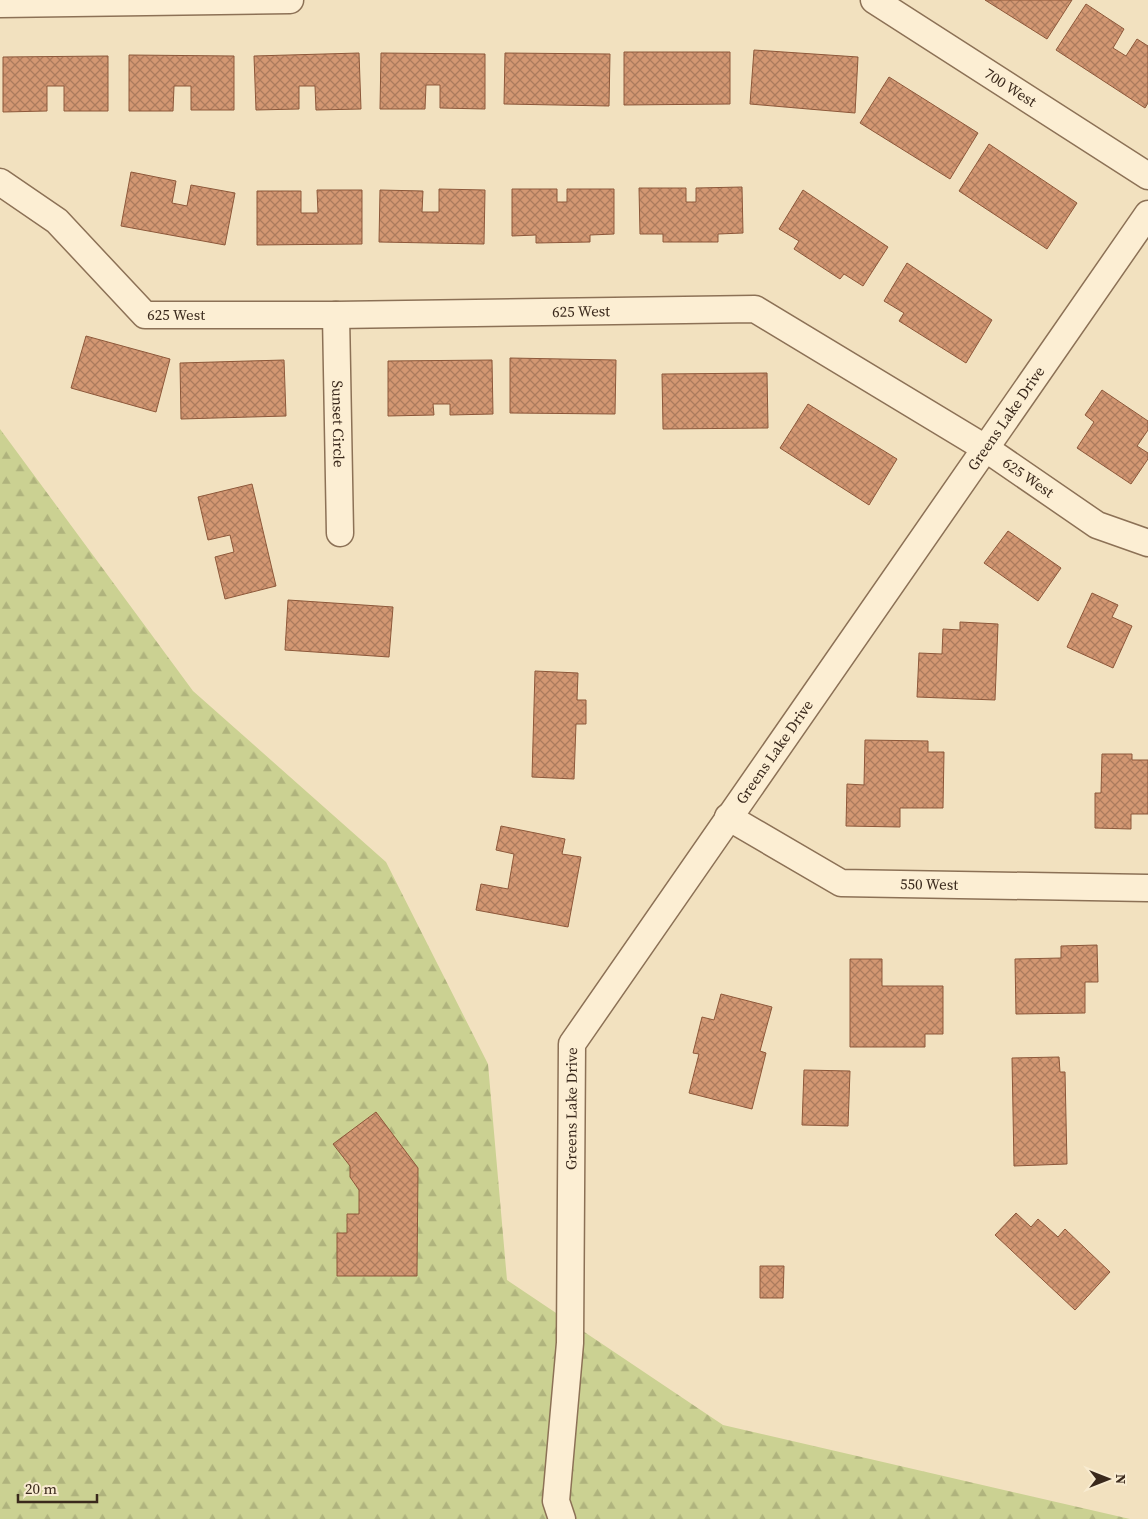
<svg xmlns="http://www.w3.org/2000/svg" width="1148" height="1519" font-family="'Source Serif 4',serif">
<style>
.forest{fill:url(#forest-firs)}
.building{fill:url(#building-cross-hatch);stroke:#8d583a}
.lines{fill:none;stroke-linecap:round;stroke-linejoin:round}
.minor-casing{stroke:#8c7156;stroke-width:29}
.minor{stroke:#fceed3;stroke-width:26}
.labels{text-anchor:middle;stroke-width:4;stroke-linejoin:round;paint-order:stroke}
.street-label{font-size:15px;fill:#3a291c;stroke:#f8ebd0}
</style>
<defs>
<pattern id="forest-firs" width="22" height="20" patternUnits="userSpaceOnUse" patternTransform="scale(1.25)"><rect width="22" height="20" fill="#cbd192"/><path d="M5 1l3.5 6h-7zM16 11l3.5 6h-7z" fill="#afb37d"/></pattern>
<pattern id="building-cross-hatch" width="8" height="8" patternUnits="userSpaceOnUse" patternTransform="scale(1.25)"><rect width="8" height="8" fill="#d39772"/><path d="M0 0l8 8M0 8l8-8" fill="none" stroke="#ac7b5d"/></pattern>
</defs>
<rect width="100%" height="100%" fill="#f2e1bf"/>
<path class="forest" d="M0,429l193,262 193,171 102,202 19,216 216,145 407,94h-1130z"/>
<path class="building" d="M985,0h87l-25,39z
M1086,4l38,25 -11,19 13,8 11,-17 11,7v57l-3,5 -89,-58z
M754,50l104,7 -3,56 -105,-9z
M624,52h106v52l-106,1z
M359,53l2,56 -45,1 -1,-24h-16v23l-43,1 -2,-54z
M381,53l104,1v55l-45,-1v-23h-14l-1,24h-45z
M505,53l105,1 -1,52 -105,-2z
M129,55l105,1v54h-43v-24h-17l-1,25h-44z
M108,56v55h-44v-25h-17v25l-44,1v-55z
M889,77l89,56 -28,46 -90,-56z
M989,144l88,59 -30,46 -88,-58z
M131,172l45,9 -4,22 15,3 4,-21 44,8 -10,52 -104,-19z
M742,187l1,46 -25,1v8h-55v-8h-23l-1,-46h47v14h10v-14z
M439,189l46,1 -1,54 -105,-2 1,-52 43,1 -1,21h17z
M512,189h45v13h10v-13h47v45l-24,1v7l-54,1v-8l-24,1z
M317,190h45v54l-105,1v-54h44v22h17z
M803,190l85,57 -25,39 -19,-12 -4,5 -46,-30 5,-8 -20,-12z
M907,263l85,57 -26,43 -67,-42 5,-8 -20,-12z
M86,336l84,23 -14,53 -85,-24z
M510,358l106,2 -1,54 -105,-1z
M284,360l2,56 -105,3 -1,-56z
M492,360l1,54 -43,1v-11h-17l1,11 -46,1v-55z
M767,373l1,55 -105,1 -1,-55z
M1102,390l46,31v9l-11,16 11,7v6l-17,25 -54,-36 17,-26 -9,-7z
M808,404l89,55 -28,46 -89,-57z
M252,484l24,102 -51,13 -10,-42 19,-5 -4,-17 -22,5 -10,-43z
M1008,531l53,37 -23,33 -54,-38z
M1092,593l26,12 -6,12 20,9 -19,42 -46,-21z
M288,600l105,7 -4,50 -104,-7z
M960,622l38,2 -3,76 -78,-3 2,-44 23,1 1,-25 17,1z
M535,671l43,2 -1,27h9v24h-10l-2,55 -42,-2z
M865,740l63,1v11h16l-1,56h-43v19l-54,-1 1,-42 17,1z
M1102,754h30v6h16v54h-17v15l-36,-1v-35h6z
M501,826l64,13 -3,15 19,3 -13,70 -92,-17 5,-26 27,5 6,-35 -18,-4z
M1097,945l1,37h-13v31l-69,1 -1,-55 46,-1v-12z
M850,959h32v27h61v48h-18v13h-75z
M721,994l51,13 -12,44 6,2 -14,56 -63,-16 10,-39 -6,-1 9,-36 12,3z
M1059,1057l1,15h5l2,92 -53,2 -2,-108z
M804,1070l46,1 -2,55 -46,-1z
M376,1112l42,56 -1,108h-80v-43h10v-19h12v-24l-9,-13v-11l-17,-22z
M1016,1213l15,14 7,-8 20,18 7,-8 45,43 -35,38 -80,-75z
M760,1266h24l-1,32h-23z"/>
<g class="lines">
<g class="minor-casing">
<g id="minor">
<path id="s1" d="M874,0l274,176"/>
<path d="M0,4l290,-4"/>
<path id="s2" d="M0,182l57,39 88,94h191l419,-6 230,139 112,77 51,18"/>
<path id="s3" d="M336,315l4,218"/>
<path id="s4" d="M728,817l113,66 307,5"/>
<path id="s5" d="M562,1519l-6,-18 14,-158 2,-299 576,-830"/>
</g>
</g>
<use href="#minor" class="minor"/>
</g>
<g class="labels">
<g class="street-label">
<text dy="5" stroke="none"><textPath href="#s1" startOffset="162">700 West</textPath></text>
<text dy="5" stroke="none"><textPath href="#s2" startOffset="634">625 West</textPath></text>
<text dy="5" stroke="none"><textPath href="#s2" startOffset="229">625 West</textPath></text>
<text dy="5" stroke="none"><textPath href="#s5" startOffset="1238">Greens Lake Drive</textPath></text>
<text dy="5" stroke="none"><textPath href="#s3" startOffset="109">Sunset Circle</textPath></text>
<text dy="5" stroke="none"><textPath href="#s2" startOffset="1129">625 West</textPath></text>
<text dy="5" stroke="none"><textPath href="#s5" startOffset="832">Greens Lake Drive</textPath></text>
<text dy="5" stroke="none"><textPath href="#s4" startOffset="219">550 West</textPath></text>
<text dy="5" stroke="none"><textPath href="#s5" startOffset="412">Greens Lake Drive</textPath></text>
</g>
</g>
<g transform="translate(1108 1479) rotate(90)" stroke="#f8ebd0" stroke-width="4" paint-order="stroke">
<path d="M0-4L9 19L0 12L-9 19Z" fill="#3a291c"/>
<text y="-8" font-size="14" font-weight="bold" text-anchor="middle" fill="#3a291c">N</text>
</g>
<path d="M18 1494v8h79v-8" fill="none" stroke="#3a291c" stroke-width="2.5"/>
<text x="25" y="1494" font-size="15" fill="#3a291c" stroke="#f8ebd0" stroke-width="4" paint-order="stroke">20 m</text>
</svg>
